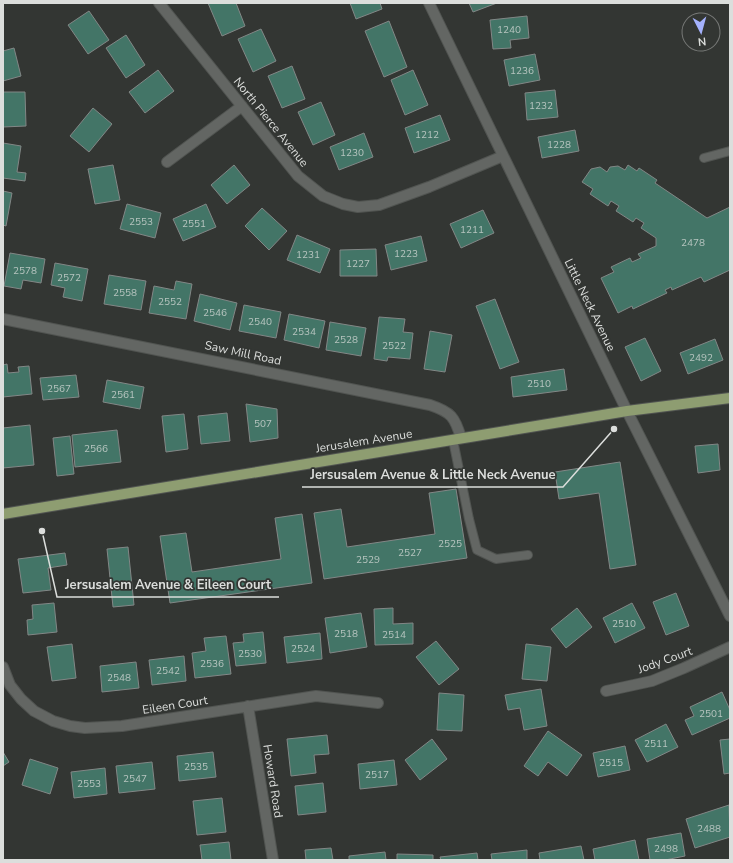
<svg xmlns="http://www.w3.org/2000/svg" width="733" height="863" font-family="'Nunito Sans',sans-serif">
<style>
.building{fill:#437567;stroke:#828786}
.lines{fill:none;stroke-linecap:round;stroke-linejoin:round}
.lane-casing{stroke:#515451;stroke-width:10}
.street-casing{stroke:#515451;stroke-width:12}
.primary-casing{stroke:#515451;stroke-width:12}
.lane{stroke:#636663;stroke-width:8}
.street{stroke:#636663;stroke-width:10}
.primary{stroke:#8e9d71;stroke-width:10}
.labels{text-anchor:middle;stroke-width:3.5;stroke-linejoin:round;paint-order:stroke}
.number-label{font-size:10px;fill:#b6c4bf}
.street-label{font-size:12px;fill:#dcdedc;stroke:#333633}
.leader{fill:none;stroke:#dcdedc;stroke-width:1.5}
.callout-dot{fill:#dcdedc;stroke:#333633;stroke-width:1.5}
.callout-label{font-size:13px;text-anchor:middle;font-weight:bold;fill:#dcdedc;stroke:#333633;stroke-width:3.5;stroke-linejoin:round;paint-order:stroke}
</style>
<rect width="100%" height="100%" fill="#333633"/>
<path class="building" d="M208,3h28l9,23 -23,10z
M350,3h30l2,6 -26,10z
M469,3h28l-24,9z
M89,11l20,29 -21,14 -20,-29z
M527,16l2,22 -19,2 1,8 -18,1 -3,-29z
M389,21l18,46 -23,10 -19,-46z
M261,29l15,32 -23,11 -15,-33z
M126,35l19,30 -19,13 -20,-30z
M14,48l7,28 -18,5v-30z
M535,54l5,26 -31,6 -5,-26z
M292,66l13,33 -23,9 -14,-32z
M158,70l16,21 -29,22 -16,-21z
M413,70l15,35 -23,10 -14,-35z
M555,90l3,27 -31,3 -2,-27z
M3,92h22l1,34 -23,1z
M321,102l14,33 -22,10 -15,-33z
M93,108l19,16 -23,28 -19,-16z
M440,115l10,25 -36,13 -9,-25z
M575,130l4,21 -37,7 -4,-21z
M364,133l9,24 -34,13 -9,-23z
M3,143l18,3 -4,26 9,1 -1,8 -22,-3z
M113,165l7,35 -25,4 -7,-35z
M234,165l16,20 -23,19 -16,-19z
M628,165l9,6 2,-3 18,12 -2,3 52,35 23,-11v63l-26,12 -3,-5 -29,13 -1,-3 -6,3 2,3 -34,16 -1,-3 -14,7 -17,-35 13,-6 -3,-5 19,-9 2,4 9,-4 -3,-4 18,-8v-8l-15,-10 3,-5 -8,-5 -3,4 -17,-11 3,-5 -8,-5 -3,5 -18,-12 3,-5 -11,-7 9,-13 9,-2 7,5 3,-5 8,-1 7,4z
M3,191l9,2 -6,33 -3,-1z
M127,204l34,9 -6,25 -35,-9z
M206,204l10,23 -33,14 -10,-22z
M262,208l25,23 -18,19 -24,-24z
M483,210l11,23 -33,15 -11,-24z
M297,235l33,14 -10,24 -33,-13z
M421,236l6,25 -36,9 -6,-25z
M376,249l1,27h-37v-26z
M10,253l35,6 -4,24 -18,-3 -2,9 -17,-3z
M55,263l33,6 -6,32 -19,-4 2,-9 -14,-3z
M109,275l37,6 -5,29 -37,-6z
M176,281l16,3 -6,35 -37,-6 5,-27 20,4z
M200,294l37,9 -7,27 -36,-9z
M495,299l24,63 -19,7 -24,-63z
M244,305l37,7 -5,26 -37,-7z
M289,314l36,7 -6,27 -35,-8z
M379,317l26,2 -2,13 10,1 -3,26 -22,-2 -1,4 -13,-2z
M330,322l36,6 -5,28 -35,-6z
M430,331l22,4 -7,37 -21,-3z
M645,338l16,33 -20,10 -16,-34z
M715,339l8,21 -35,14 -8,-21z
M7,364l1,9 11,-1 -1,-5 11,-1 3,28 -29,3v-32z
M564,369l3,21 -54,7 -2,-20z
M76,375l3,22 -36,3 -3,-22z
M107,380l37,7 -4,22 -37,-7z
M246,404l31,5 1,29 -28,4z
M227,413l3,28 -29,3 -3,-28z
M184,414l4,35 -22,3 -4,-36z
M30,425l4,40 -31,3v-40z
M117,430l4,32 -46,5 -3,-32z
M70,436l4,38 -17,2 -4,-38z
M718,444l2,26 -22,3 -3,-27z
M620,462l16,103 -26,4 -11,-76 -40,6 -4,-27z
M456,489l11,69 -143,21 -10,-66 27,-4 6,38 88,-13 -6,-41z
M302,514l10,69 -142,20 -10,-67 26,-3 6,39 89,-13 -6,-41z
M128,547l6,58 -21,2 -6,-58z
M65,553l2,12 -19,3 3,22 -28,3 -5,-34z
M676,593l13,33 -23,9 -13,-33z
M54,603l3,29 -29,3 -1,-15 6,-1 -1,-14z
M632,603l13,25 -30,15 -12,-25z
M393,608v16l20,-1v21l-38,1 -1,-36z
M577,608l15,19 -26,21 -15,-19z
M361,613l6,34 -37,6 -5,-35z
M263,632l3,31 -30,3 -3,-23 11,-1 -1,-8z
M320,633l2,26 -35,4 -3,-26z
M226,636l5,38 -36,4 -3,-25 14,-2 -2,-13z
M436,641l23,28 -20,16 -23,-28z
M72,644l4,34 -24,3 -5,-34z
M526,644l25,3 -4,34 -25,-2z
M184,656l2,25 -34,4 -3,-25z
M136,662l3,26 -37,4 -2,-26z
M541,689l6,37 -23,4 -4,-22 -12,2 -3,-15z
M722,692l8,18v8l-38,17 -7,-15 9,-4 -4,-9z
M439,693l25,2 -2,36 -25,-1z
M666,724l12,23 -31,15 -12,-22z
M548,731l34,24 -15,21 -19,-14 -10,14 -14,-10z
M327,735l2,19 -15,1 2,18 -25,3 -4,-37z
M432,739l15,20 -27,21 -15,-20z
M730,739v34l-6,1 -4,-34z
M625,746l5,24 -32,7 -5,-24z
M3,752l6,10 -6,4z
M213,752l3,25 -37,4 -2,-25z
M30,759l28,9 -8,26 -28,-9z
M394,760l3,25 -37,4 -2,-25z
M152,762l3,27 -36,4 -3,-27z
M105,768l2,26 -33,4 -3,-26z
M323,783l3,29 -28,3 -3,-29z
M222,798l4,34 -29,3 -4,-34z
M729,805l1,32 -35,11 -9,-29z
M681,833l4,23 -20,4h-15l-3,-21z
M635,840l4,20h-44l-2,-11z
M229,842l2,18h-29l-2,-15z
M581,846l3,14h-44l-1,-7z
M331,848l2,12h-27l-1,-10z
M527,850v10h-35l-1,-6z
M385,852l1,8h-37v-4z
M477,853l1,7h-37l-1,-3z
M397,854l36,1v5h-36z"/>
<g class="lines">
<g class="lane-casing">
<path id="lane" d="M704,158l26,-7
M453,440l16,79 8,31 19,9 32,-4"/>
</g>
<g class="street-casing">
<path id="street" d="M159,3l139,173 25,20 20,8 15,3 21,-2 50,-18 74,-31
M429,3l198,408 103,205
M167,162l75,-56
M3,319l427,86c21,7 25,12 31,33
M3,667l7,18 11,14 13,12 19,10 17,5 15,2 37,-2 194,-30 62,7
M606,691l46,-10 32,-13 46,-21
M248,706l25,154"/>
</g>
<g class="primary-casing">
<path id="primary" d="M3,514l624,-103 103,-13"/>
</g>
<use href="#lane" class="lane"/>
<use href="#street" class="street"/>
<use href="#primary" class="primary"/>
</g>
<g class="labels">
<g class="number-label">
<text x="509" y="33">1240</text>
<text x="522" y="74">1236</text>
<text x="541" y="109">1232</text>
<text x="427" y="138">1212</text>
<text x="559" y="148">1228</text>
<text x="352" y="156">1230</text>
<text x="141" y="225">2553</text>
<text x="194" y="227">2551</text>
<text x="472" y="233">1211</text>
<text x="693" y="246">2478</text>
<text x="406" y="257">1223</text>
<text x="308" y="258">1231</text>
<text x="358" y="267">1227</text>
<text x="25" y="274">2578</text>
<text x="69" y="281">2572</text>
<text x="125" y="296">2558</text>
<text x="170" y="305">2552</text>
<text x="215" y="316">2546</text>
<text x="260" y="325">2540</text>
<text x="304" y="335">2534</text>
<text x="346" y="343">2528</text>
<text x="394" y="349">2522</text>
<text x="701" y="361">2492</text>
<text x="539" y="387">2510</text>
<text x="59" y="392">2567</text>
<text x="123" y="398">2561</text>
<text x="263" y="427">507</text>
<text x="96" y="452">2566</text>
<text x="450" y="547">2525</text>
<text x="410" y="556">2527</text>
<text x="368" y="563">2529</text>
<text x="624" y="627">2510</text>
<text x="346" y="637">2518</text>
<text x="394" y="638">2514</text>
<text x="303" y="652">2524</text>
<text x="250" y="657">2530</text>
<text x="212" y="667">2536</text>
<text x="168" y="674">2542</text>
<text x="119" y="681">2548</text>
<text x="711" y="717">2501</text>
<text x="656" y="747">2511</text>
<text x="611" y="766">2515</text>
<text x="196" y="770">2535</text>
<text x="377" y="778">2517</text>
<text x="135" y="782">2547</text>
<text x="89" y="787">2553</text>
<text x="709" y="832">2488</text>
<text x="666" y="852">2498</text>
</g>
<g class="street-label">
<text transform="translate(271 122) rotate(51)" y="4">North Pierce Avenue</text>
<text transform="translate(590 305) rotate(64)" y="4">Little Neck Avenue</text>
<text transform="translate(243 353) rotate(12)" y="4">Saw Mill Road</text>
<text transform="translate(364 441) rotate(-9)" y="4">Jerusalem Avenue</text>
<text transform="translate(665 660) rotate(-20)" y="4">Jody Court</text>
<text transform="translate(175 705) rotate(-9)" y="4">Eileen Court</text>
<text transform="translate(273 781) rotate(81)" y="4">Howard Road</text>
</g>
</g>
<path class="leader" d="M614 429L563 487H302M42 531L57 597H279"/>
<g class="callout-dot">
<circle cx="614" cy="429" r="4"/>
<circle cx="42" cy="531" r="4"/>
</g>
<g class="callout-label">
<text x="433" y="479">Jersusalem Avenue &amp; Little Neck Avenue</text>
<text x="168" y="589">Jersusalem Avenue &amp; Eileen Court</text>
</g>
<rect width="733" height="863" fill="none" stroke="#dcdedc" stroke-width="8"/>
<g transform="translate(701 32) rotate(174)"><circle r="19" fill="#333633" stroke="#777977"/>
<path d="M0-3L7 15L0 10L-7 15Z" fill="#a4b1fc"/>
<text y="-6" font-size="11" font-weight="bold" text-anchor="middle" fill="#dcdedc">N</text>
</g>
</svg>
